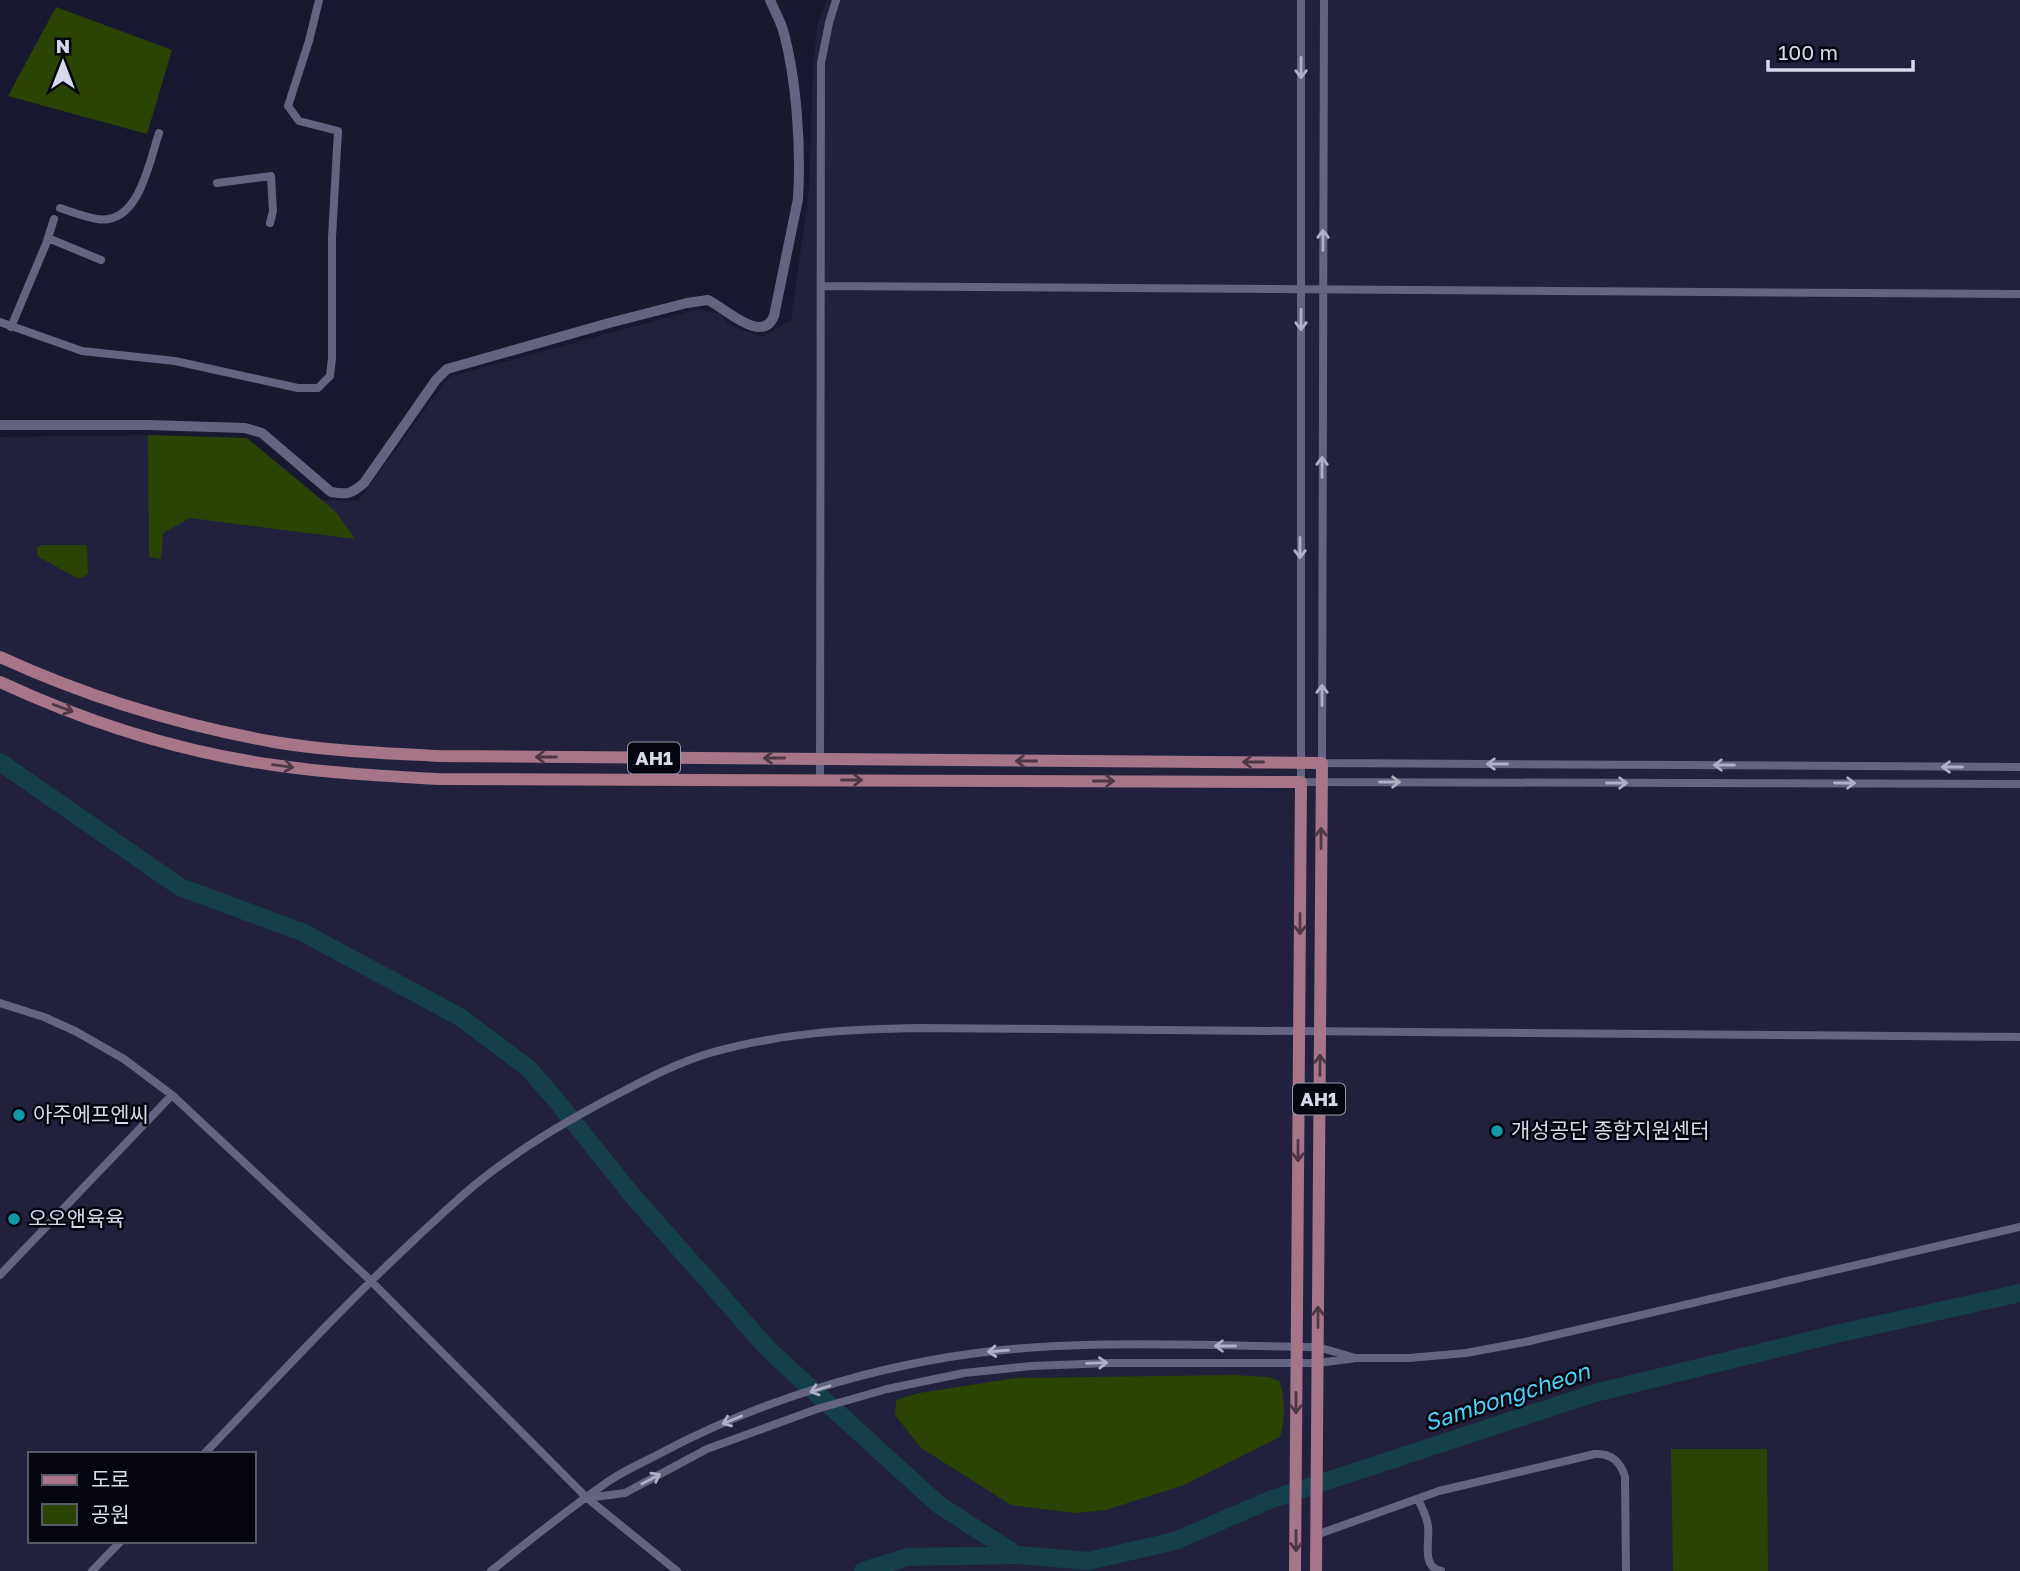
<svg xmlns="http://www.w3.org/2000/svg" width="2020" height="1571" font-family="'Golos Text','Noto Sans KR',sans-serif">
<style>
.built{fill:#21213e;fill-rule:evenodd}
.green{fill:#2b4303}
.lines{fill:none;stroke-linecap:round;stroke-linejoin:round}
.river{stroke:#153f4b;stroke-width:18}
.street{stroke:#626482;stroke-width:8}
.secondary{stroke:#626482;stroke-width:10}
.primary{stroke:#a67587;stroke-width:12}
.oneway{stroke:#aeb0c6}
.oneway2{stroke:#4d3745}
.culture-dot{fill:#0f9aa8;stroke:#05050f;stroke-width:2.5}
.labels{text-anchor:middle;stroke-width:5;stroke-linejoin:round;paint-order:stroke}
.shield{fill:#05050f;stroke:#9899a8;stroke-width:2}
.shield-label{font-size:19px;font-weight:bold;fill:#d7d9ea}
.poi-label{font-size:21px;fill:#d7d9ea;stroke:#05050f;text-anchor:start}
.water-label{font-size:23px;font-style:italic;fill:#4cd1f7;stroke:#05050f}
</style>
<rect width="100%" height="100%" fill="#181831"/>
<path class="built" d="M827,0h1193v1571h-2020v-1134l148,-2 99,3 75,62 36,1 91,-124 249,-68 23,5 8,11 33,12 29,-17 18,-130 4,-127 5,-41zM30,1454h224v87h-224z"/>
<path class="green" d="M56,7l116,43 -25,84 -139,-38z
M148,435l99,3 88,73 20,28 -165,-21 -27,15 -2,26 -12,-2z
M41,545h44l2,1 1,28 -7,4 -6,-1 -36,-20 -2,-4v-5z
M1233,1375l36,2 10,4c7,16 6,40 1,56l-96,48 -78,25 -31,3 -64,-8 -90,-57 -26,-33 1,-15 23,-7 97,-15z
M1671,1449h96l1,122h-95z"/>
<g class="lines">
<path class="river" d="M0,762l180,125 122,45 158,85 68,51 28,32 76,95 138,156 169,154 78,50
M863,1571l44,-14 110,-2 71,6 87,-20 97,-42 323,-106 241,-59 184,-41"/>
<path class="street" d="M1301,0v782l719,2
M1324,0l-2,763 698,4
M217,183l54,-7 2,35 -3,12
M60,208c12,4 25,9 37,11 42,7 52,-57 62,-86
M48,238l53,22
M822,286l1198,8
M0,322l82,29 93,10 123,27h20l12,-12 2,-18v-121l6,-106 -39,-10 -11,-15 21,-65 10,-41
M11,327l35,-83 8,-25
M820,780l1,-717 8,-40 7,-23
M0,1003l44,14 31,14 49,28 48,36 198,185 217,218 90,73
M0,1275l172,-180
M204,1454c70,-73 138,-147 212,-216 29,-27 57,-54 89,-76 34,-25 71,-46 109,-66 31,-16 62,-33 96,-43 69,-20 139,-24 210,-25l1100,9
M587,1498l38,-5 82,-44 110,-40 70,-20 77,-16 67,-7 79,-3h208l38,-5h53l57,-5 59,-11 495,-115
M1418,1499c4,9 9,18 10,27 2,15 -7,41 13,45
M1316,1535l123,-44 156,-37c16,-1 26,8 30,23l1,94
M92,1571l29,-30
M491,1571c39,-31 77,-62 118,-90 16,-11 35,-19 52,-28 109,-58 241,-96 365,-105 97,-7 195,-2 292,-1l34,10"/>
<path class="secondary" d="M0,425h147l98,3 17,5 69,59c17,3 20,2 33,-9l72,-103 11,-11 162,-46 78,-20 21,-3c17,8 54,45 66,16l24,-117c3,-50 -1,-119 -15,-169 -3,-10 -9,-20 -13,-30"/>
<path class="primary" d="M0,657c87,40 179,68 274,85 54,9 110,11 165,14l883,7 -6,808
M0,682c86,40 180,70 274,83 54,8 109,11 164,14l863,3 -6,789"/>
</g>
<defs><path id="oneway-shaft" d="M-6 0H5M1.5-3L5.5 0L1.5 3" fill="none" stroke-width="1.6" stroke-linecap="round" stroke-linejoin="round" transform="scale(1.75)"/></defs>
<g class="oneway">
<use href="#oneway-shaft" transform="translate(1301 68) rotate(90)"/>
<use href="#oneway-shaft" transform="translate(1323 240) rotate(-90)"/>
<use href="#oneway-shaft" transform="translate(1301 320) rotate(90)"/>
<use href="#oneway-shaft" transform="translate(1322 467) rotate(-90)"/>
<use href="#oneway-shaft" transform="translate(1300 548) rotate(90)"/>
<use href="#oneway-shaft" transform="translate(1322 695) rotate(-90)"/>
<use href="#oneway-shaft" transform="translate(1497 764) rotate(-180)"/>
<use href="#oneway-shaft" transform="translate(1724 765) rotate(-180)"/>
<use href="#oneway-shaft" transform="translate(1952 767) rotate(-180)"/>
<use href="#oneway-shaft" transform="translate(1390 782)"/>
<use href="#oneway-shaft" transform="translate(1617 783)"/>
<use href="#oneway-shaft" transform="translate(1845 783)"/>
<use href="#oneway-shaft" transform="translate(1225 1346) rotate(-180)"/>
<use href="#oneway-shaft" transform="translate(998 1351) rotate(175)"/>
<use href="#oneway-shaft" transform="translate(1097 1363) rotate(-2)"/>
<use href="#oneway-shaft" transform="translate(820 1389) rotate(162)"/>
<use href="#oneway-shaft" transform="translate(732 1420) rotate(158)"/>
<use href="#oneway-shaft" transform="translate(651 1479) rotate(-28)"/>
</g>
<g class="oneway2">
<use href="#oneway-shaft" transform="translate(63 708) rotate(20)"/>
<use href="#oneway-shaft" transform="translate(546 757) rotate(-180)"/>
<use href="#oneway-shaft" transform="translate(774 758) rotate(-180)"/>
<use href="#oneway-shaft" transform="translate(1026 761) rotate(-180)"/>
<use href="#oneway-shaft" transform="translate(1253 762) rotate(-180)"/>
<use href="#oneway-shaft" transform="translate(283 766) rotate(7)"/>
<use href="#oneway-shaft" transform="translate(852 780)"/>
<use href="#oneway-shaft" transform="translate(1104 781)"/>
<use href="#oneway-shaft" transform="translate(1321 838) rotate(-90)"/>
<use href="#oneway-shaft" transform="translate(1300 924) rotate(90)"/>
<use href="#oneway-shaft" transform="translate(1320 1065) rotate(-90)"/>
<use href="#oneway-shaft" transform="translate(1298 1151) rotate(90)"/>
<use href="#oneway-shaft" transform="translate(1318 1317) rotate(-90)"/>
<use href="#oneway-shaft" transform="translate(1296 1403) rotate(90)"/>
<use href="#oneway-shaft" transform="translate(1296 1541) rotate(90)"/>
</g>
<g class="culture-dot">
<circle cx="19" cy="1115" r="7"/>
<circle cx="1497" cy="1131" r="7"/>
<circle cx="14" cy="1219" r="7"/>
</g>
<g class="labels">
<g class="shield">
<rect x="628" y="742.5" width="52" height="31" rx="5"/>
<rect x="1293" y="1083.5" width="52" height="31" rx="5"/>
</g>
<g class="shield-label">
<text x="654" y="765">AH1</text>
<text x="1319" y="1106">AH1</text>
</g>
<g class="poi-label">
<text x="33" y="1122">아주에프엔씨</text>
<text x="1511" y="1138">개성공단 종합지원센터</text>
<text x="28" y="1226">오오앤육육</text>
</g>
<g class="water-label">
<text transform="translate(1507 1397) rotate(-18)" y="8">Sambongcheon</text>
</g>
</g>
<rect x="28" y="1452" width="228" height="91" fill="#05050f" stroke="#595a67" stroke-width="2"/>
<rect x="42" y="1475" width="35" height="10" fill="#a67587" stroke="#595a67" stroke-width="2"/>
<text x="91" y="1487" font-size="21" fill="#d7d9ea">도로</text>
<rect x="42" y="1504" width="35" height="21" fill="#2b4303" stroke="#595a67" stroke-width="2"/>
<text x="91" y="1522" font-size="21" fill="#d7d9ea">공원</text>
<g transform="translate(63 63)" stroke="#05050f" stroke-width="5" paint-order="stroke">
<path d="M0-5L12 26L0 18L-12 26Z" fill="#d7d9ea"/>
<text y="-10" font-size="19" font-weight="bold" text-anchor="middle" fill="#d7d9ea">N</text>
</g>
<path d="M1768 60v10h145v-10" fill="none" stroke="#d7d9ea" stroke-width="3.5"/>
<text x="1778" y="60" font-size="21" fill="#d7d9ea" stroke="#05050f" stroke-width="5" paint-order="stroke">100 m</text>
</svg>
